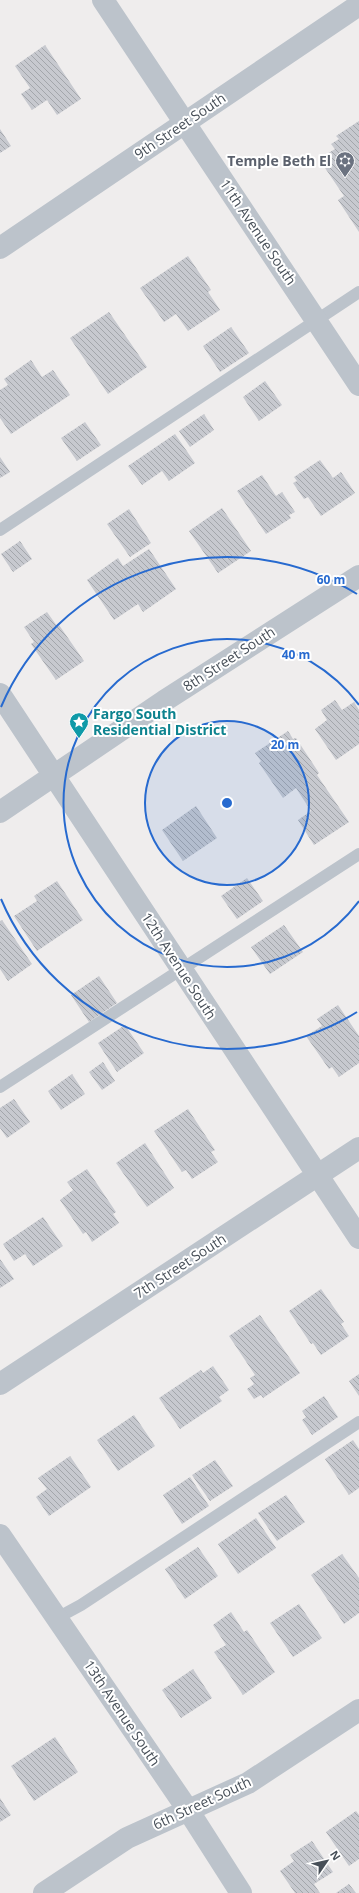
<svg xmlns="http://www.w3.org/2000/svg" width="359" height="1893" font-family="'Open Sans',sans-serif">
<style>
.building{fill:url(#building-back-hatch)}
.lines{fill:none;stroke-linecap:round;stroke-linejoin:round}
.service{stroke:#bcc3cb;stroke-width:12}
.minor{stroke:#bcc3cb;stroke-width:22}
.tertiary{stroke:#bcc3cb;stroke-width:22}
.ring{fill:none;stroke:#276acf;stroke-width:2}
.labels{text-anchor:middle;stroke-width:4;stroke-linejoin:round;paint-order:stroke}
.street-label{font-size:14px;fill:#474f58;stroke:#fff}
.worship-label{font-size:14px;font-weight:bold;fill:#5b616d;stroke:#fff;text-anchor:end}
.culture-label{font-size:14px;font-weight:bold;fill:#0d838f;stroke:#fff;text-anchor:start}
.centre{fill:#276acf;stroke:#fff;stroke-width:2}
.ring-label{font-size:12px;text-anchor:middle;font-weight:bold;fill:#276acf;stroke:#fff;stroke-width:4;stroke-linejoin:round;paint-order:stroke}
</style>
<defs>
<pattern id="building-back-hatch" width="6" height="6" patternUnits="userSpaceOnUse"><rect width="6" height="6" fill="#c7c9cf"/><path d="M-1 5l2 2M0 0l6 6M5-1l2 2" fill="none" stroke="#a3a6ab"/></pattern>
</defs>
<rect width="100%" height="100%" fill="#efeded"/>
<path class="building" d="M45,45l36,54 -24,16 -10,-15 -15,10 -11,-16 9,-6 -15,-22z
M359,121v111l-21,-32 6,-4 -25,-37 16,-10 -4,-5 8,-5 -3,-3z
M0,129l11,17 -11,7z
M188,256l23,34 -3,2 12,18 -32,21 -12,-17 -12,8 -24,-34z
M109,312l38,55 -39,27 -38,-56z
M231,327l18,26 -29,19 -17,-26z
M31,360l11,17 11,-7 17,25 -59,39 -11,-16v-28l8,-5 -4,-6z
M265,381l17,24 -23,16 -16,-24z
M204,414l10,16 -24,17 -11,-16z
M85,422l16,23 -24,16 -16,-23z
M175,434l20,29 -26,18 -7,-10 -20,14 -14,-19z
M0,457l10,15 -10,6z
M320,460l13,18 8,-6 14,21 -34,23 -13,-19 -4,2 -11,-16 4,-2 -3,-4z
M262,475l14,21 6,-4 13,20 -6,3 2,3 -25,16 -29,-43z
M222,508l29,43 -33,22 -29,-42z
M129,509l22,34 -21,14 -23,-33z
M20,541l12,18 -19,13 -12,-18z
M149,549l27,40 -33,23 -5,-8 -24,16 -27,-40 31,-22 5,8z
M47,612l10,14 2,-1 25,36 -28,19 -25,-36 3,-2 -10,-15z
M335,700l7,10 12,-8 5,8v34l-23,16 -21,-31 12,-9 -6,-10z
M288,731l5,8 3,-1 23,35 -2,2 32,47 -35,23 -16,-25 13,-9 -15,-23 -13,10 -24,-35 2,-2 -6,-8z
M196,806l21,32 -34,23 -21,-31z
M247,878l16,23 -26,18 -16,-23z
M57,881l26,39 -46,31 -23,-35 23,-15 -3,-5z
M2,920l30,44 -24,17 -8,-12v-48z
M284,925l19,27 -33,22 -19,-27z
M99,976l18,27 -28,19 -18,-27z
M338,1005l21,31v27l-20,14 -7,-10 -3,2 -23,-33 16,-10 -5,-7z
M125,1025l19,28 -27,19 -19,-29z
M103,1062l12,19 -13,9 -13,-18z
M72,1074l13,20 -24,16 -13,-19z
M14,1099l16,23 -23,16 -7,-10v-20z
M188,1109l27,41 -4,2 7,10 -26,17 -6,-9 -4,2 -28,-41z
M145,1143l29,45 -27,19 -31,-44z
M87,1169l29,43 -3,2 6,9 -27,19 -6,-10 -3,2 -23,-34 13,-10 -6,-8z
M43,1217l20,29 -30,20 -8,-12 -11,7 -11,-17z
M0,1259l14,20 -14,9z
M321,1289l23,33 -3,2 8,12 -28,19 -8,-12 -2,1 -22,-33z
M260,1315l40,58 -37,25 -2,-3 -7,4 -7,-10 7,-5 -4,-6 5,-3 -26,-39z
M213,1366l16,24 -10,7 3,4 -42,28 -21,-31 42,-28 2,3z
M359,1374v22l-10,-15z
M324,1396l14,21 -26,18 -10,-15 4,-3 -4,-6z
M134,1415l21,31 -37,25 -21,-31z
M353,1440l6,9v39l-10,7 -24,-36z
M70,1456l21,31 -42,29 -13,-19 11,-8 -9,-11z
M215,1460l18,26 -23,15 -18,-26z
M190,1477l19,29 -27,18 -19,-29z
M286,1495l19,27 -28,19 -19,-28z
M256,1518l20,30 -38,26 -20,-30z
M198,1547l20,29 -33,23 -20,-30z
M342,1554l17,24v35l-15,11 -33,-49z
M299,1604l23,34 -29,19 -23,-34z
M231,1612l13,20 3,-2 28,42 -32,23 -29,-43 12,-7 -13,-20z
M193,1669l19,29 -31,20 -19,-28z
M55,1737l23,35 -44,29 -23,-35z
M0,1798l11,17 -11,7z
M356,1811l3,4v44l-10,7 -23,-34z
M312,1841l21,31 -19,12 6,9h-25l-15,-22 14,-10 -4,-6z
M349,1884l7,9h-20z"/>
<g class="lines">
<path class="service" d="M0,530l359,-238
M0,1087l359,-233
M57,1618l24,-13 278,-183"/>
<path class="minor" d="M103,0l256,385
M0,248l359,-243
M0,694l359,544
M0,812l164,-111 195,-125
M0,1384l359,-236
M44,1893l83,-55 121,-55 111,-73"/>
<path class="tertiary" d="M0,1535l188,275 53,83"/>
</g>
<circle cx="227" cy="803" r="82" fill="#276acf" fill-opacity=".12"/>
<g class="ring">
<circle cx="227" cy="803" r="82"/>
<path d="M359 901A164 164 0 1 1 359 705"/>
<path d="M357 1012A246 246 0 0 1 1 899M1 707A246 246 0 0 1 357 594"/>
</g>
<defs>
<g id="synagogue-pin" transform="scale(1)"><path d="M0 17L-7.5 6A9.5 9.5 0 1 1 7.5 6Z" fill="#6b7280" stroke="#fff"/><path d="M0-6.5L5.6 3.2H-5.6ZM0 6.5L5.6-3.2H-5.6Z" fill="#fff"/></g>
<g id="sight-pin" transform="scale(1)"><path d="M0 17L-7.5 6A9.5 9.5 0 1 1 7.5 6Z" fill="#0f9aa8" stroke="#fff"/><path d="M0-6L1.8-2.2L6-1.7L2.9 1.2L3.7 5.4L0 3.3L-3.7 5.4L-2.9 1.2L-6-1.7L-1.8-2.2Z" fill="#fff"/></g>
</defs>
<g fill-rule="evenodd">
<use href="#synagogue-pin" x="345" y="161"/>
<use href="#sight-pin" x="79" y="722"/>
</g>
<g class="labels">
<g class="street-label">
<text transform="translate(180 126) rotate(-34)" y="5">9th Street South</text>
<text transform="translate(258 232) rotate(56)" y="5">11th Avenue South</text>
<text transform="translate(229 659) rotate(-33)" y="5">8th Street South</text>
<text transform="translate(179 966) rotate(57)" y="5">12th Avenue South</text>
<text transform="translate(180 1266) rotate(-33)" y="5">7th Street South</text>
<text transform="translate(122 1713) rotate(56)" y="5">13th Avenue South</text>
<text transform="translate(202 1803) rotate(-25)" y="5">6th Street South</text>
</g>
<g class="worship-label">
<text x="331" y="166">Temple Beth El</text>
</g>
<g class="culture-label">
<text x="93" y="719">Fargo South<tspan x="93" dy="16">Residential District</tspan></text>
</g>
</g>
<circle cx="227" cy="803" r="6" class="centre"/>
<g class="ring-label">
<text x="331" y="584">60 m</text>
<text x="296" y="659">40 m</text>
<text x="285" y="749">20 m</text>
</g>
<g transform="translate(327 1861) rotate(56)" stroke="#ffffff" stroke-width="3" paint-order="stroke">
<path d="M0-3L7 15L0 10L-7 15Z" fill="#474f58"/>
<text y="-6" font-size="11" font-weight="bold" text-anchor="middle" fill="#474f58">N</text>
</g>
</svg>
